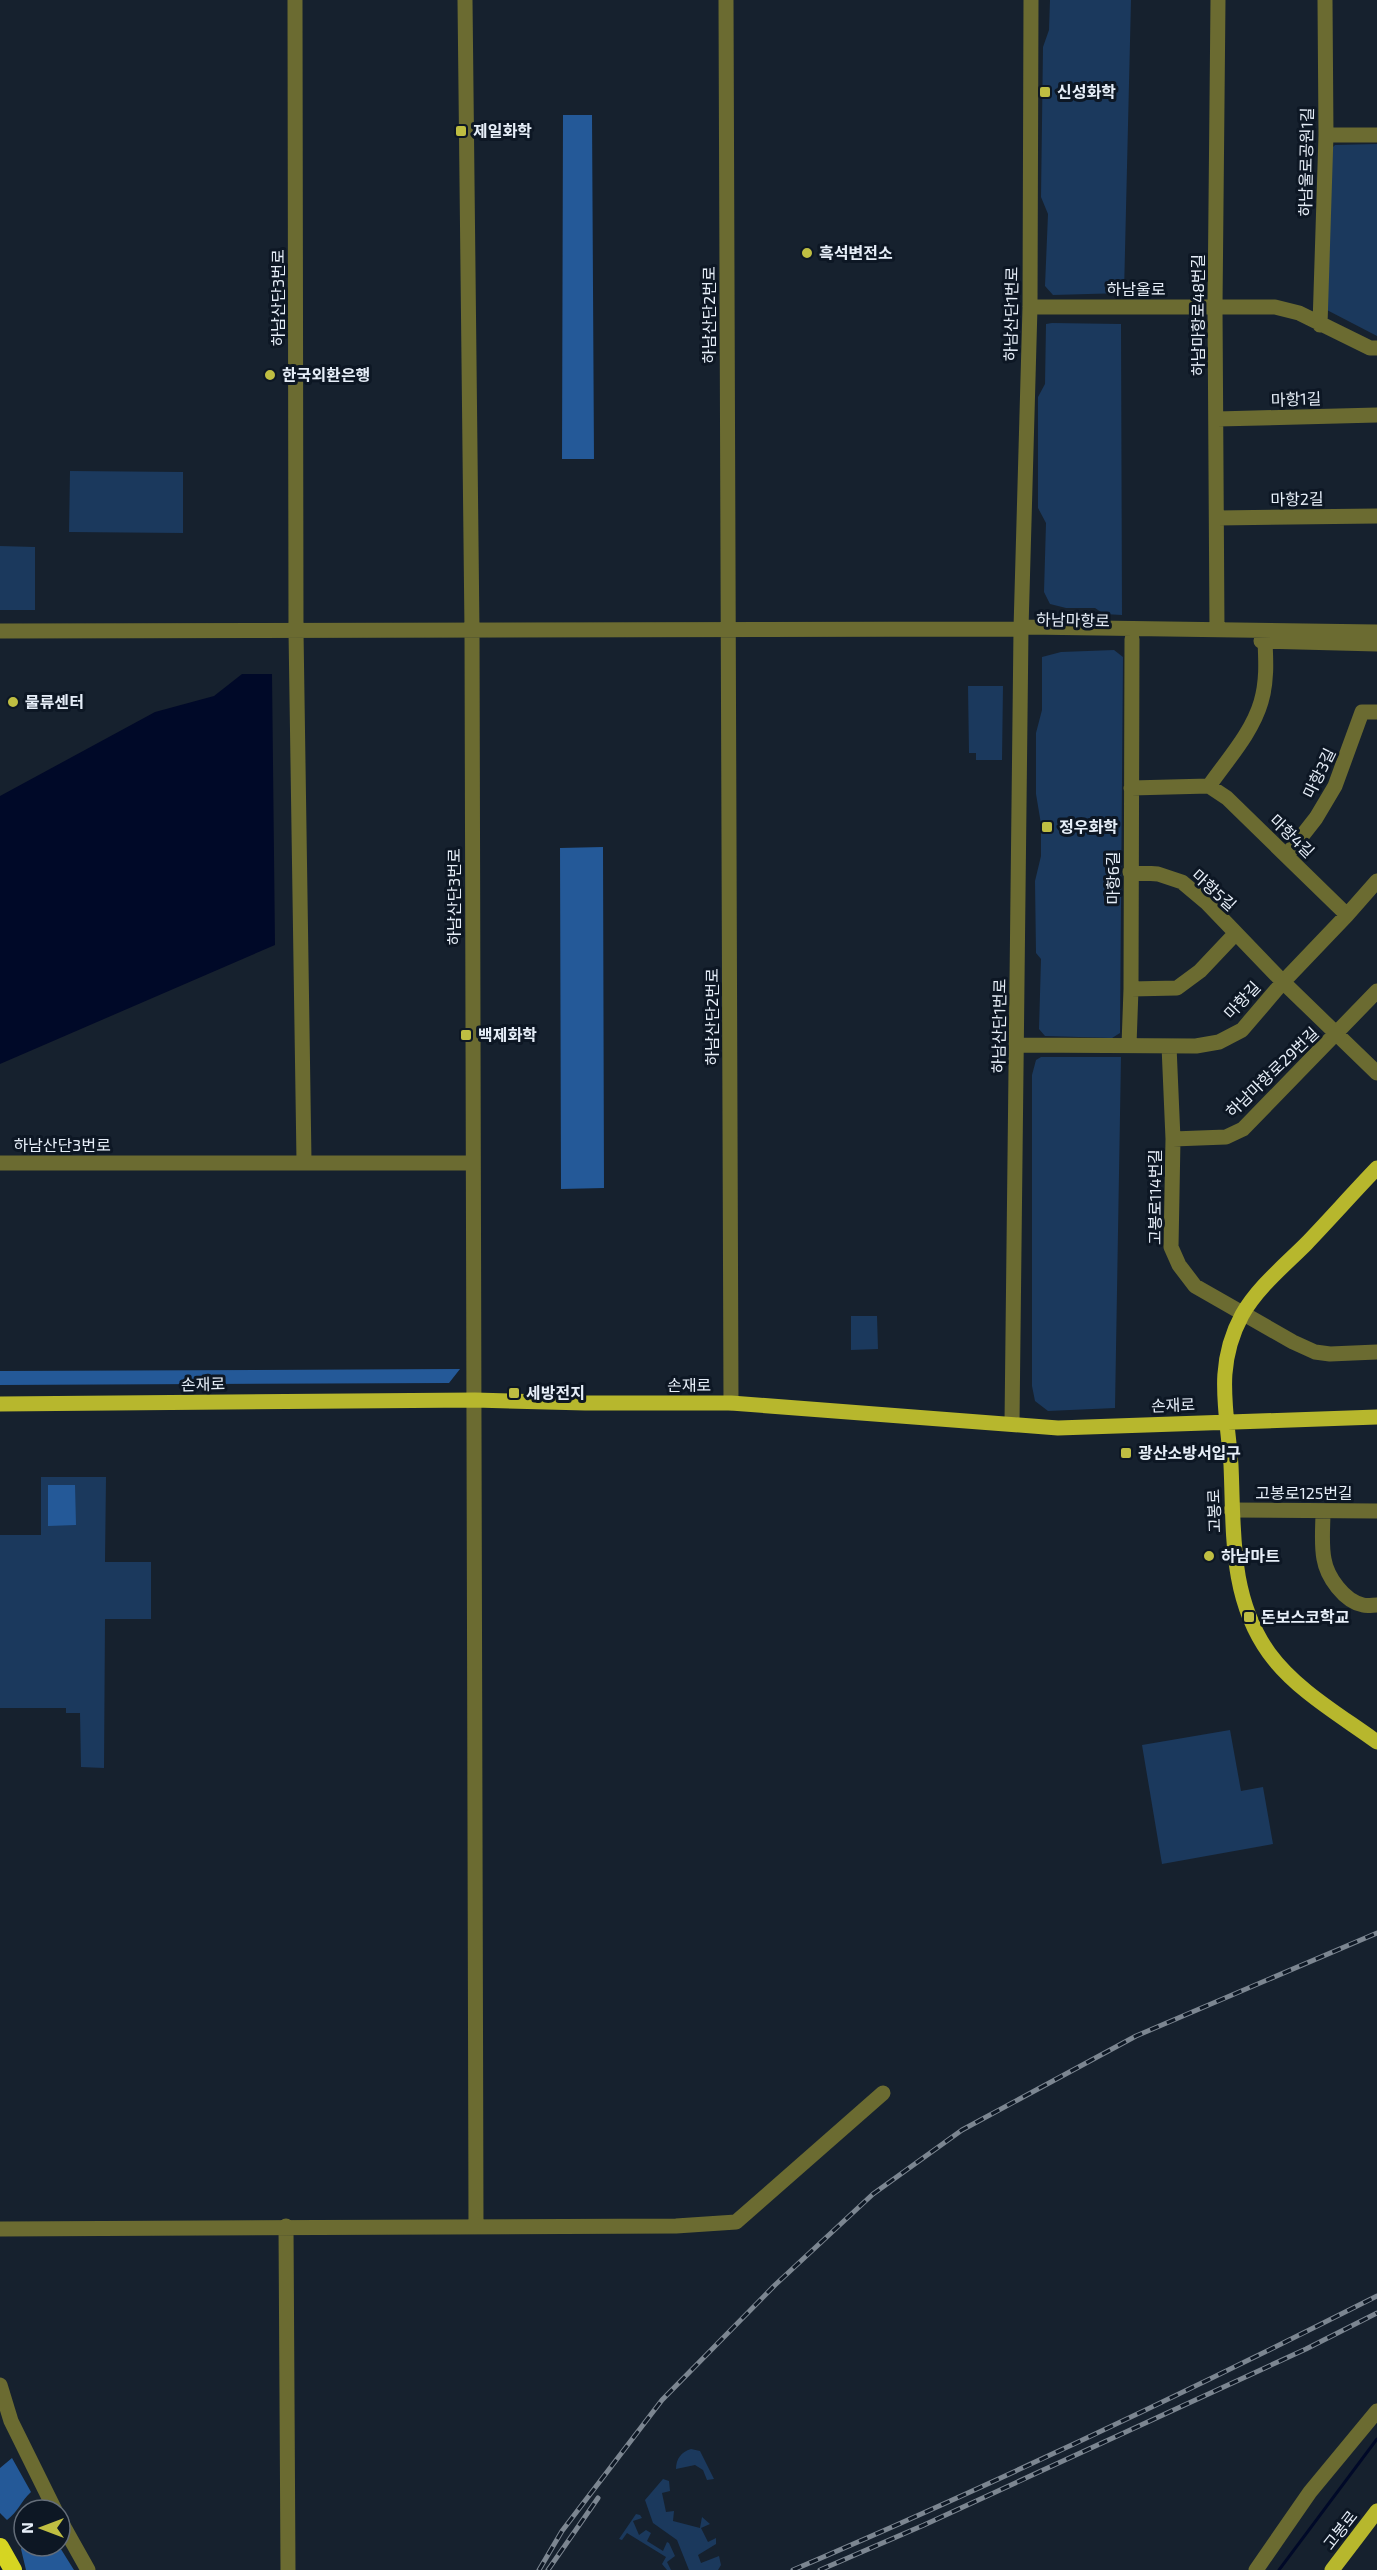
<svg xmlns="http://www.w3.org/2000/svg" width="1377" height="2570" font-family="'Exo 2','Noto Sans KR',sans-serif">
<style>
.green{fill:#1b395d}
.forest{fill:#245998}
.water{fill:#000928}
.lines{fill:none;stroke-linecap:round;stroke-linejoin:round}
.stream{stroke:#000928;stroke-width:3}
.minor{stroke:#6b6b31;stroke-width:15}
.major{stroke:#b7b72d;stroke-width:15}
.highway{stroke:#d6d522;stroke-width:18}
.rail-casing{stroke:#7c8691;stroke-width:5}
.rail{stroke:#0d1724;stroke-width:3;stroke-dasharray:9;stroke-linecap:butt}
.poi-dot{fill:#bfbe42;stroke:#0d1724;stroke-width:2}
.labels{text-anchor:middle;stroke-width:6;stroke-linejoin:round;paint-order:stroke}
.poi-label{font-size:16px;font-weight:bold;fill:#e6eef8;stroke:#0d1724;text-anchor:start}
.street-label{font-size:16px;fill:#e6eef8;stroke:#0d1724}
</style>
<rect width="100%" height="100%" fill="#16212e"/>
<path class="green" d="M1050,0h81l-7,293 -71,2 -8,-9 3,-72 -7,-17 2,-150 6,-17z
M1377,144v192l-52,-27 3,-157 7,-7z
M1052,323l69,1 1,291 -18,-1 -9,-6h-29l-16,-4 -6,-12 2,-69 -8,-15v-111l7,-13 1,-60z
M70,471l113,1v61l-114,-1z
M0,546l35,1v63h-35z
M1114,650l9,7 -3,376 -8,5 -67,-2 -6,-7 2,-70 -5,-6 -1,-72 6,-25v-32l-5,-30v-61l6,-23v-53l19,-5z
M968,686h35l-1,74h-26v-7h-7z
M1041,1057h80l-6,351 -67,3 -13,-10 -3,-15v-311l4,-15z
M851,1316h26l1,33 -27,1z
M41,1477h65l-1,85h46v57h-46l-1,149 -23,-1 -1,-54h-14v-5h-66v-173h41z
M1230,1730l11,61 22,-4 10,57 -111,20 -20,-119z
M691,2449l9,2 14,28 -7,1 -4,-10 -8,-5 -19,4c0,-10 5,-17 15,-20z
M663,2479l6,2 1,10 -8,2 4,19 8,-1 -1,10 27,7 2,-11 8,7 -9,4 7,14 8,-4v6l-18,11 3,8 18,-7 2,9 -3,5h-29l-12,-30 -24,-17 -8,-23z
M636,2514l4,1 2,3 -9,3 6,14 7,-5 5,3 -4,8 16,10 4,-9 2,1 6,13 -8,6 4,8h-4l-5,-6 4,-7 -39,-24 -5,7 -3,-1z"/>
<path class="forest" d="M563,115h29l2,344h-32z
M603,847l1,341 -43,1 -1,-341z
M460,1369l-11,14 -449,2v-14z
M48,1485h27l1,40 -28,1z
M12,2458l19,34c-10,9 -13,20 -24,28l-7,-7v-45z
M24,2542v4h35l15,24h-48l-5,-21z"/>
<path class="water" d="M242,674h30l3,271 -275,119v-268l155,-84 59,-16z"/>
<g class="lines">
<path class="stream" d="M1279,2570l98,-131"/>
<path class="minor" d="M295,0l1,631 8,530
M465,0l7,631 4,1596
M726,0l5,1403
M1326,135h51
M1030,307h245l24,6 71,35h7
M1320,325l6,-190 -1,-135
M1217,419l160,-4
M1217,518l160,-2
M1217,630l-2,-323 3,-307
M0,631l1021,-2 7,-2 349,5
M1261,641l116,3
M1209,786c18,-26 43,-53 52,-84 6,-20 5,-40 4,-61
M1131,788l78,-2 18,12 120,117
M1287,855l29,-37 19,-32 27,-74h15
M1130,872l28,2 24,8 25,21 76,79 94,91
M1131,989l46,-1 23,-17 35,-37
M1017,1045l179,1 23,-4 23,-12 41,-48 64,-67 30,-34
M1129,1045l2,-56 1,-350
M1169,1046l4,93 -2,108 8,18 16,21 98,56 22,10 15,2 47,-2
M1173,1139l53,-2 17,-8 134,-138
M0,1163h472
M1012,1423l9,-794 9,-322 1,-307
M1231,1510l146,1
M1323,1511c0,15 -2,33 1,48 3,18 20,42 39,46 4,1 10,0 14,0
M286,2226l2,344
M0,2229l676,-3 60,-4 147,-129
M0,2385l11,36 44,89
M60,2520l28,50
M1256,2570l54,-78 67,-81"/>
<path class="major" d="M1377,1168c-24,25 -47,51 -71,76 -21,21 -49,44 -64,71 -28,52 -15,95 -11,150 3,66 -2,132 38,188 27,37 71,62 108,89
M0,1404l475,-4 110,3h146l327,25 319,-11
M1332,2570l45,-59"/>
<path class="highway" d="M0,2547l13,23"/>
<g class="rail-casing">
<path id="rail" d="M539,2570l23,-39 100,-131 113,-115 98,-91 89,-64 174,-94 241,-103
M548,2570l50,-72
M793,2570c197,-84 392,-177 584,-274
M820,2570l104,-45 382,-176 71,-36"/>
</g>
<use href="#rail" class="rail"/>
</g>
<g class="poi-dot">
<rect x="1039" y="86" width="12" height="12" rx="3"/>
<rect x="455" y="125" width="12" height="12" rx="3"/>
<circle cx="807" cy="253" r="6"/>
<circle cx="270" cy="375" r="6"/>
<circle cx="13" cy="702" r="6"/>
<rect x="1041" y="821" width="12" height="12" rx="3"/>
<rect x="460" y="1029" width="12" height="12" rx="3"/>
<rect x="508" y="1387" width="12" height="12" rx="3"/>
<rect x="1120" y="1447" width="12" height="12" rx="3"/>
<circle cx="1209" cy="1556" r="6"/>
<rect x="1243" y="1611" width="12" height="12" rx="3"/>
</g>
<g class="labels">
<g class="poi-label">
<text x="1057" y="98">신성화학</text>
<text x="473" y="137">제일화학</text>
<text x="819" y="259">흑석변전소</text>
<text x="282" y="381">한국외환은행</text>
<text x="25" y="708">물류센터</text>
<text x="1059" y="833">정우화학</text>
<text x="478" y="1041">백제화학</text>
<text x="526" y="1399">세방전지</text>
<text x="1138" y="1459">광산소방서입구</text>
<text x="1221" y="1562">하남마트</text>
<text x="1261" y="1623">돈보스코학교</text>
</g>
<g class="street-label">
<text transform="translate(1306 162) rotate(-89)" y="6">하남울로공원1길</text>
<text x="1136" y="295">하남울로</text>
<text transform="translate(278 298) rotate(-90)" y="6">하남산단3번로</text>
<text transform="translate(1011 314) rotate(-89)" y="6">하남산단1번로</text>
<text transform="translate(709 315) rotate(-90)" y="6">하남산단2번로</text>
<text transform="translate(1198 315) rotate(-90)" y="6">하남마항로48번길</text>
<text transform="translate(1296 399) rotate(-2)" y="6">마항1길</text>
<text transform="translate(1297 499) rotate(-1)" y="6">마항2길</text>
<text transform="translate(1073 620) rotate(1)" y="6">하남마항로</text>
<text transform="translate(1319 773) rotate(-64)" y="6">마항3길</text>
<text transform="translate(1292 836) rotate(44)" y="6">마항4길</text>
<text transform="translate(1113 878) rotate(-90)" y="6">마항6길</text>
<text transform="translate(1214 890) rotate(42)" y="6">마항5길</text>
<text transform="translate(454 897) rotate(-90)" y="6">하남산단3번로</text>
<text transform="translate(1242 1000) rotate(-47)" y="6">마항길</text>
<text transform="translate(712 1017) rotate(-90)" y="6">하남산단2번로</text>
<text transform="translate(999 1026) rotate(-89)" y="6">하남산단1번로</text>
<text transform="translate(1272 1072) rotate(-44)" y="6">하남마항로29번길</text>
<text x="62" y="1151">하남산단3번로</text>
<text transform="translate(1155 1197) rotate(-90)" y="6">고봉로114번길</text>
<text transform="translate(203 1384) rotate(-1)" y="6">손재로</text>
<text x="689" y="1391">손재로</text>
<text transform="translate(1173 1405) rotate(-2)" y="6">손재로</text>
<text x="1304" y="1499">고봉로125번길</text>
<text transform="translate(1214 1511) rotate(-92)" y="6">고봉로</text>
<text transform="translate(1340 2530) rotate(-52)" y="6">고봉로</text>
</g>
</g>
<g transform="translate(42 2528) rotate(270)"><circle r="28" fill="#0d1724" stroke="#646d79" stroke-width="1.5"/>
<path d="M0-4.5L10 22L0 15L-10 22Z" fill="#bfbe42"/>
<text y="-9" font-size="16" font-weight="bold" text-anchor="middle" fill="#e6eef8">N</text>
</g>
</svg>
